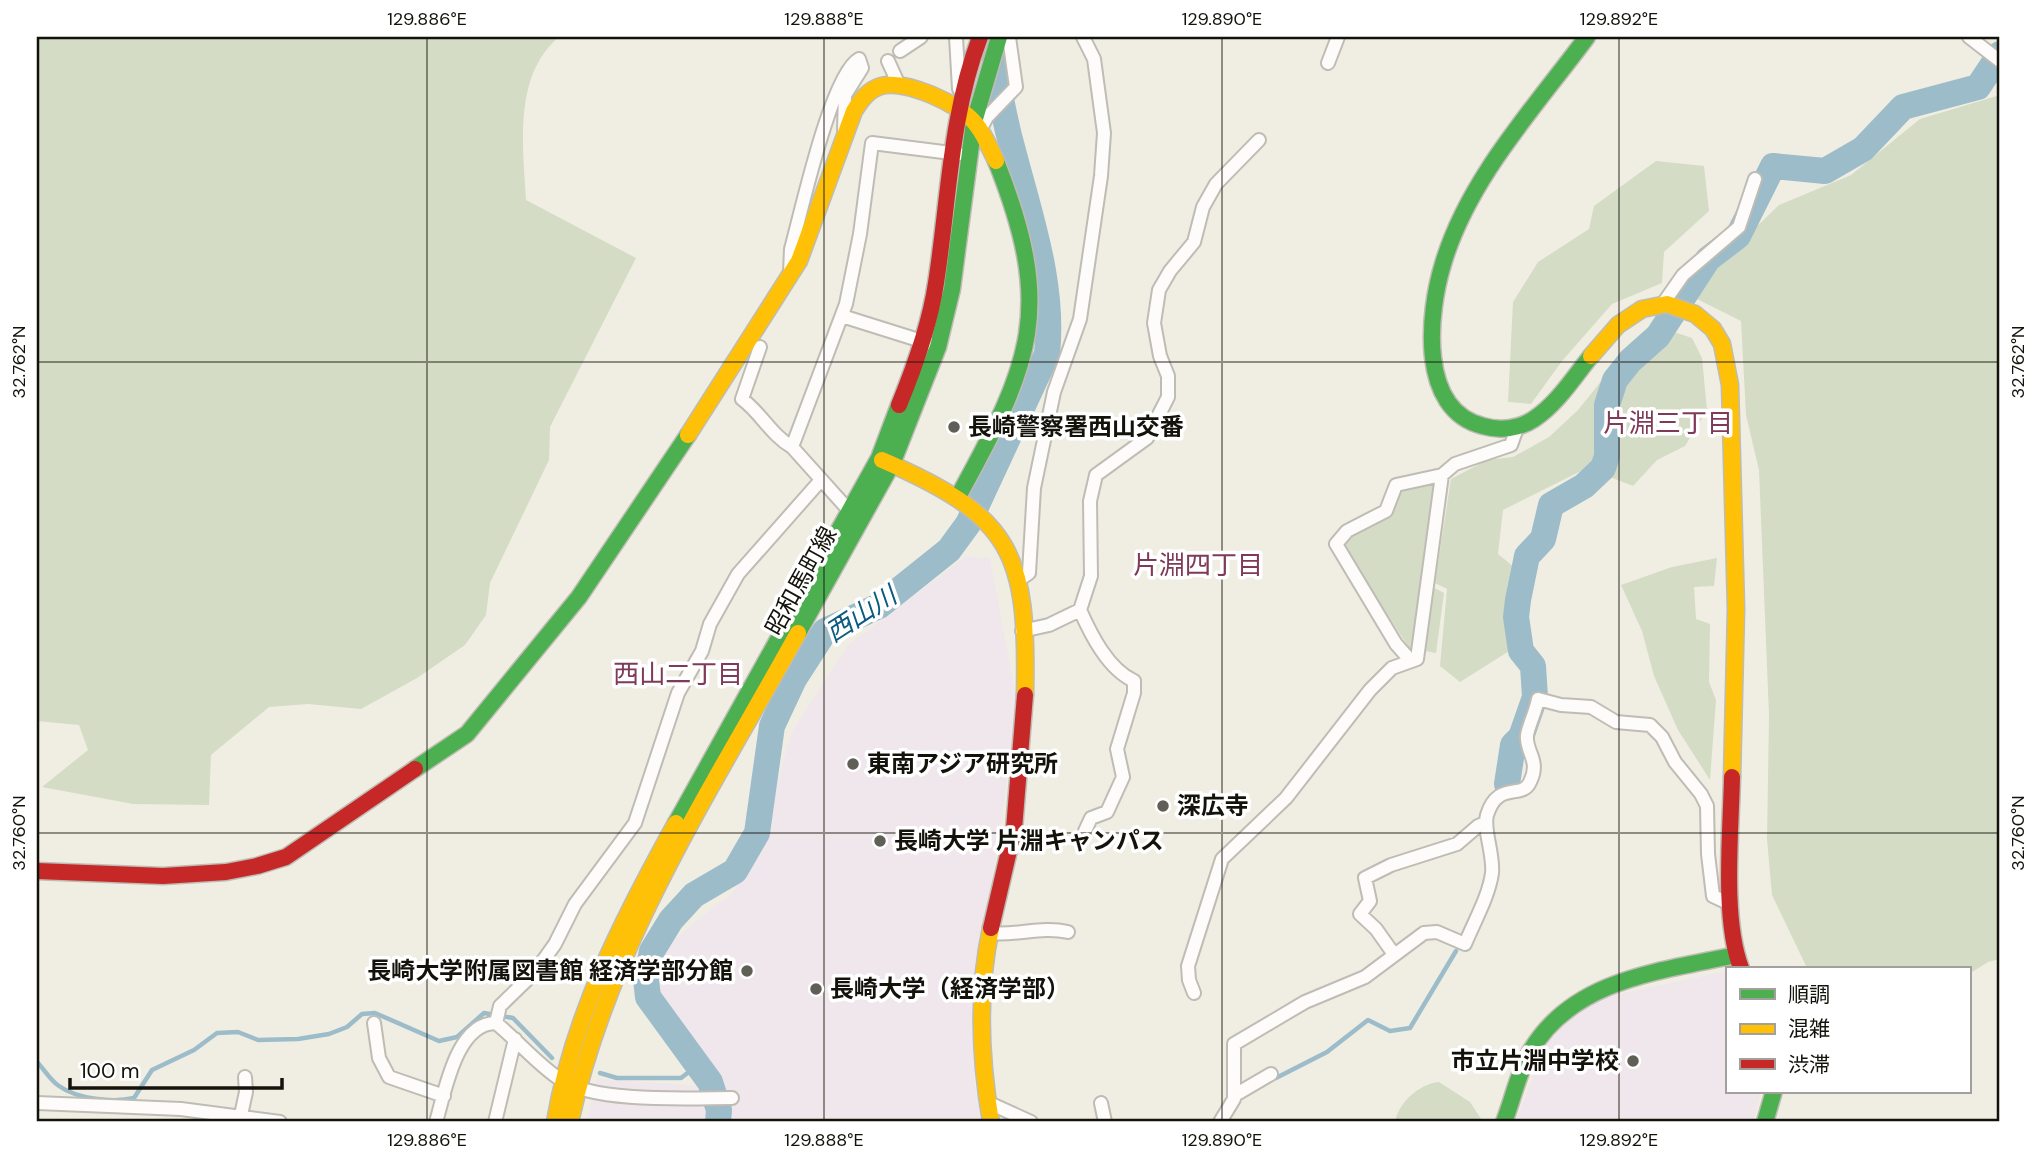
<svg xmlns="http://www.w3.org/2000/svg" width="2037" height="1159" font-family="'DM Sans','Noto Sans JP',sans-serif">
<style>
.education{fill:#f0e7ec}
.green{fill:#d4dcc5}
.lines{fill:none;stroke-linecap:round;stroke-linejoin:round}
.stream{stroke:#9dbcca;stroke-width:4.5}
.river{stroke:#9dbcca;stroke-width:26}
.street-casing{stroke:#bebcb4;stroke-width:16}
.fast-casing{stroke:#bebcb4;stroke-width:19}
.slow-casing{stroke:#bebcb4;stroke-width:19}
.jam-casing{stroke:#bebcb4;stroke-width:19}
.street{stroke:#fdfcfb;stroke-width:12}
.fast{stroke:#4caf50;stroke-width:16}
.slow{stroke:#ffc107;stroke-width:16}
.jam{stroke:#c62828;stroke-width:16}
.ticks{fill:none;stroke:#13120b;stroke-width:2;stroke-opacity:0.45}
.poi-dot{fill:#605f57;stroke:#fff;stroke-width:2.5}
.labels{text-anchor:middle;stroke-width:7;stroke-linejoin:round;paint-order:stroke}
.poi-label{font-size:24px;font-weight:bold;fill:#13120b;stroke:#fff;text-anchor:start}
.street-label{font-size:24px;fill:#13120b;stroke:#fff}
.neighbourhood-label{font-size:26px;fill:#7e3a56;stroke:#fff}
.water-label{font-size:26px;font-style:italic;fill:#0a5b7e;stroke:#fff}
.neatline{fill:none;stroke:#13120b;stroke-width:2.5}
.ticks-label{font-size:18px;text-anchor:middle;fill:#13120b}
</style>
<rect width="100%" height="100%" fill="#f0eee3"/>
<path class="education" d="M966,556l24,2 27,144 -17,132 -26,143v105l9,40h-397l11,-43 125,8 -61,-92 -1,-36 8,-15 65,-52 27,-44 31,-115 56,-87z
M1726,971l1,120h34l-8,31h-238l31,-78 28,-29 27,-17z"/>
<path class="green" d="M37,37h522c-46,38 -36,110 -33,163l110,58 -86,169 -1,33 -59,123 -4,32 -21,30 -48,33 -56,31 -53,-5 -39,3 -58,48 -2,50 -76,-1 -91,-17 46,-37 -9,-25 -42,-4z
M2000,95v864l-12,3 -19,12v-6h-162l-35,-73 -5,-56 2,-124 -10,-245 -13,-55 -5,-94 -54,-27 92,-89 72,-30 69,-56z
M1656,161l48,5 5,45 -45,41 -2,31 -50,21 -50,57 -31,43 -23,-2 5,-100 25,-40 51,-33 5,-23z
M1671,331l21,7 10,20 5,52 -22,36 -28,14 -24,26 -46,-18 -84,42 -5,44 22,18 -11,54 5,22 -54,34 -20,-16 7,-77 -12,-6 16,-104 36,-19 26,-3 36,-20 29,-27 49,-61 19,-17z
M1435,482l-14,99 23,12 -8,60 -27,-5 -66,-102 6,-11 40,-21 9,-25z
M1717,558l-3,28 -20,1 2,32 14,5 -1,58 7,18 -6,80 -32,-50 -24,-54 -12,-45 -21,-46 51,-18z
M1439,1082l31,20 13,20h-88c4,-20 24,-38 44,-40z"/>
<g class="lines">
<path class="stream" d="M37,1062c7,7 13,18 22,24 18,13 54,17 75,12l18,-28 42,-20 23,-17 21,-1 20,8 40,-1 31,-5 18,-7 15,-13 13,-1 64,28 18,-4 27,-24 29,5 39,40
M600,1073l17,5h64l17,-13
M1276,1078l51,-26 41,-32 22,11 20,-3 46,-77"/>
<path class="river" d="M1507,784l6,-39 8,-8 14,-40 -2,-31 -12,-15 -5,-34 2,-17 9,-44 16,-17 8,-34 33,-19 19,-18 4,-12v-51l8,-25 15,-19 28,-25 50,-77 30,-23 35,-70 52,5 38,-22 40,-42 75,-20 22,-33
M718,1122l1,-12 -9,-28 -62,-85 -2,-18 6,-28 19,-31 23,-25 41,-24 22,-38 15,-107 22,-47 31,-48 54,-25 70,-56 19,-26 79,-170c7,-68 -15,-131 -32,-196 -11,-38 -18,-76 -22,-116"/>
<g class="street-casing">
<path id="street" d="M956,37l3,52
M1969,37l31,24
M900,51l21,-14
M888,61l10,22
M1328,63l10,-26
M978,134l9,-17 29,-30 -7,-50
M790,273l1,-24c10,-36 40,-175 68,-190l3,9 -17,27 -1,35
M1662,305l21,-30 56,-48 16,-48
M842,316l86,27
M760,347l-18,52c19,14 29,36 50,48
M854,516l-62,-69 54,-143 14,-70 12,-91 87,11
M1019,580l10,-7 5,-85 20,-96 26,-73 21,-143 3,-43 -10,-74 -11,-22
M1022,631l27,-6 31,-15
M1411,661l-15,-17 -60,-100 11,-13 39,-20 10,-26 46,-10 13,-11 56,-19 6,-17
M1085,831l6,-13 16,-6 16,-35 -6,-28 17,-56v-12c-26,-12 -43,-46 -54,-71l11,-34 -1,-75 6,-26 51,-37 21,-41v-21l-8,-20 -6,-33 5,-33 11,-19 24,-29 9,-35 13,-23 43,-44
M990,933c27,3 51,-7 78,-1
M1393,953l-17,-24 -16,-15 10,-13 -5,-23 26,-13 66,-21 21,-18 7,-3
M1194,993l-5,-13 -1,-14 34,-107 64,-61 84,-108 22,-22 25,-9 25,-184
M374,1023l5,35 10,19 55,19
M496,1023l4,-17 35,-34 20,-28 20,-40 60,-81 43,-130 24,-42 8,-27 28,-50 83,-94
M1235,1095l36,-21
M987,1102l44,20
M37,1103l144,6 99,13
M1101,1103l4,19
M241,1115l5,-23 -1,-15
M436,1122c9,-30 20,-99 60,-99 22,18 42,42 65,57 35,23 128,18 171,18
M495,1122l20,-83
M1220,1122l14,-23v-55l71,-42 60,-25 59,-44 13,-1 28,12c9,-22 24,-48 27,-71 2,-18 -9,-44 -5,-58 11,-35 35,-15 43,-33 11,-22 -5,-30 -3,-47 2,-11 9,-24 11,-36l23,6 30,2 25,15 34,3 12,12 13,25 26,32 6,12 1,48 5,42 17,8"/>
</g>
<g class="fast-casing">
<path id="fast" d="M1587,37c-52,70 -119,142 -144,227 -15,49 -25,146 40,162 17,5 36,3 51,-7 23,-15 40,-42 57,-63
M959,495c73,-133 96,-186 37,-334
M798,633l94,-169 46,-117 14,-58 22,-167 25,-85
M415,769l52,-35 112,-137 109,-162
M676,823l203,-365 20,-53
M1504,1122c9,-23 14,-49 26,-70 42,-73 131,-81 206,-97
M1765,1122l9,-31"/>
</g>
<g class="slow-casing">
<path id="slow" d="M1591,356l27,-31 24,-16 25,-5 28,10 18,15 9,15 8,41 6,224 -4,168
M688,435l111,-174 55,-150c7,-11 14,-21 27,-25 24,-7 79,18 94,37 9,11 15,25 21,38
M882,460c131,57 146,92 143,235
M991,928c-14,64 -11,130 0,194
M555,1122c18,-107 69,-205 121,-299
M570,1122c39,-178 141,-332 228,-489"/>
</g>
<g class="jam-casing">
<path id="jam" d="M899,405c16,-39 31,-81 37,-122 13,-83 14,-167 44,-246
M1732,777c-1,55 -10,141 9,191
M37,871l126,5 63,-4 31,-6 29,-9 129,-88
M991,928l23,-99 11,-134"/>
</g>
<use href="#street" class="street"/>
<use href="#fast" class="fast"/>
<use href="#slow" class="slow"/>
<use href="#jam" class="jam"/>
</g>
<path class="ticks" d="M427,37v1085M824,37v1085M1222,37v1085M1619,37v1085M37,362h1963M37,833h1963"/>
<g class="poi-dot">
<circle cx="954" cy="427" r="7"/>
<circle cx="853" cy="764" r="7"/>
<circle cx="1163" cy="806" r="7"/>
<circle cx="880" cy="841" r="7"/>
<circle cx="747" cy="971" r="7"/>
<circle cx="816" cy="989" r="7"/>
<circle cx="1633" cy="1061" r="7"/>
</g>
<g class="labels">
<g class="poi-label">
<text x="968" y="435">長崎警察署西山交番</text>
<text x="867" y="772">東南アジア研究所</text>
<text x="1177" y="814">深広寺</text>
<text x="894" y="849">長崎大学 片淵キャンパス</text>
<text x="733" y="979" text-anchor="end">長崎大学附属図書館 経済学部分館</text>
<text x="830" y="997">長崎大学（経済学部）</text>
<text x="1619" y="1069" text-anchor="end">市立片淵中学校</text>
</g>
<g class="street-label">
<text transform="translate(801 581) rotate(-61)" y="8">昭和馬町線</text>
</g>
<g class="neighbourhood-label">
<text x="1668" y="432">片淵三丁目</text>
<text x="1198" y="574">片淵四丁目</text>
<text x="678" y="683">西山二丁目</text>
</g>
<g class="water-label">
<text transform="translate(861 614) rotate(-33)" y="9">西山川</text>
</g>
</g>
<rect width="2037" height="1159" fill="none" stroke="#ffffff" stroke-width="77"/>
<rect x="1726" y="967" width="245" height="126" fill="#ffffff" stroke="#a1a09d" stroke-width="2"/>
<rect x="1740" y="989" width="35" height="10" fill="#4caf50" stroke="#a1a09d" stroke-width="2"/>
<text x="1788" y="1002" font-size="21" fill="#13120b">順調</text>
<rect x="1740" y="1024" width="35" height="10" fill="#ffc107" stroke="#a1a09d" stroke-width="2"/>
<text x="1788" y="1036" font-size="21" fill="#13120b">混雑</text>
<rect x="1740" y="1059" width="35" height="10" fill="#c62828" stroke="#a1a09d" stroke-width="2"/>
<text x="1788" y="1072" font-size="21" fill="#13120b">渋滞</text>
<path d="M70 1078v10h212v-10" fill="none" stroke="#13120b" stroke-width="3.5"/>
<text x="80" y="1078" font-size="21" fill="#13120b" stroke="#ffffff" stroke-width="5" paint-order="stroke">100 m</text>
<rect x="38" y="38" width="1960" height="1082" class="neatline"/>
<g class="ticks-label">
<text x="427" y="25">129.886°E</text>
<text x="824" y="25">129.888°E</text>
<text x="1222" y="25">129.890°E</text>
<text x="1619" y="25">129.892°E</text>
<text transform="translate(19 362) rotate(-90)" y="6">32.762°N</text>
<text transform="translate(2018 362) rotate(-90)" y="6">32.762°N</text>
<text transform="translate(19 833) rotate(-90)" y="6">32.760°N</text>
<text transform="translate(2018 833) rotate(-90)" y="6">32.760°N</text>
<text x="427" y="1146">129.886°E</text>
<text x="824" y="1146">129.888°E</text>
<text x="1222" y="1146">129.890°E</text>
<text x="1619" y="1146">129.892°E</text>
</g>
</svg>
